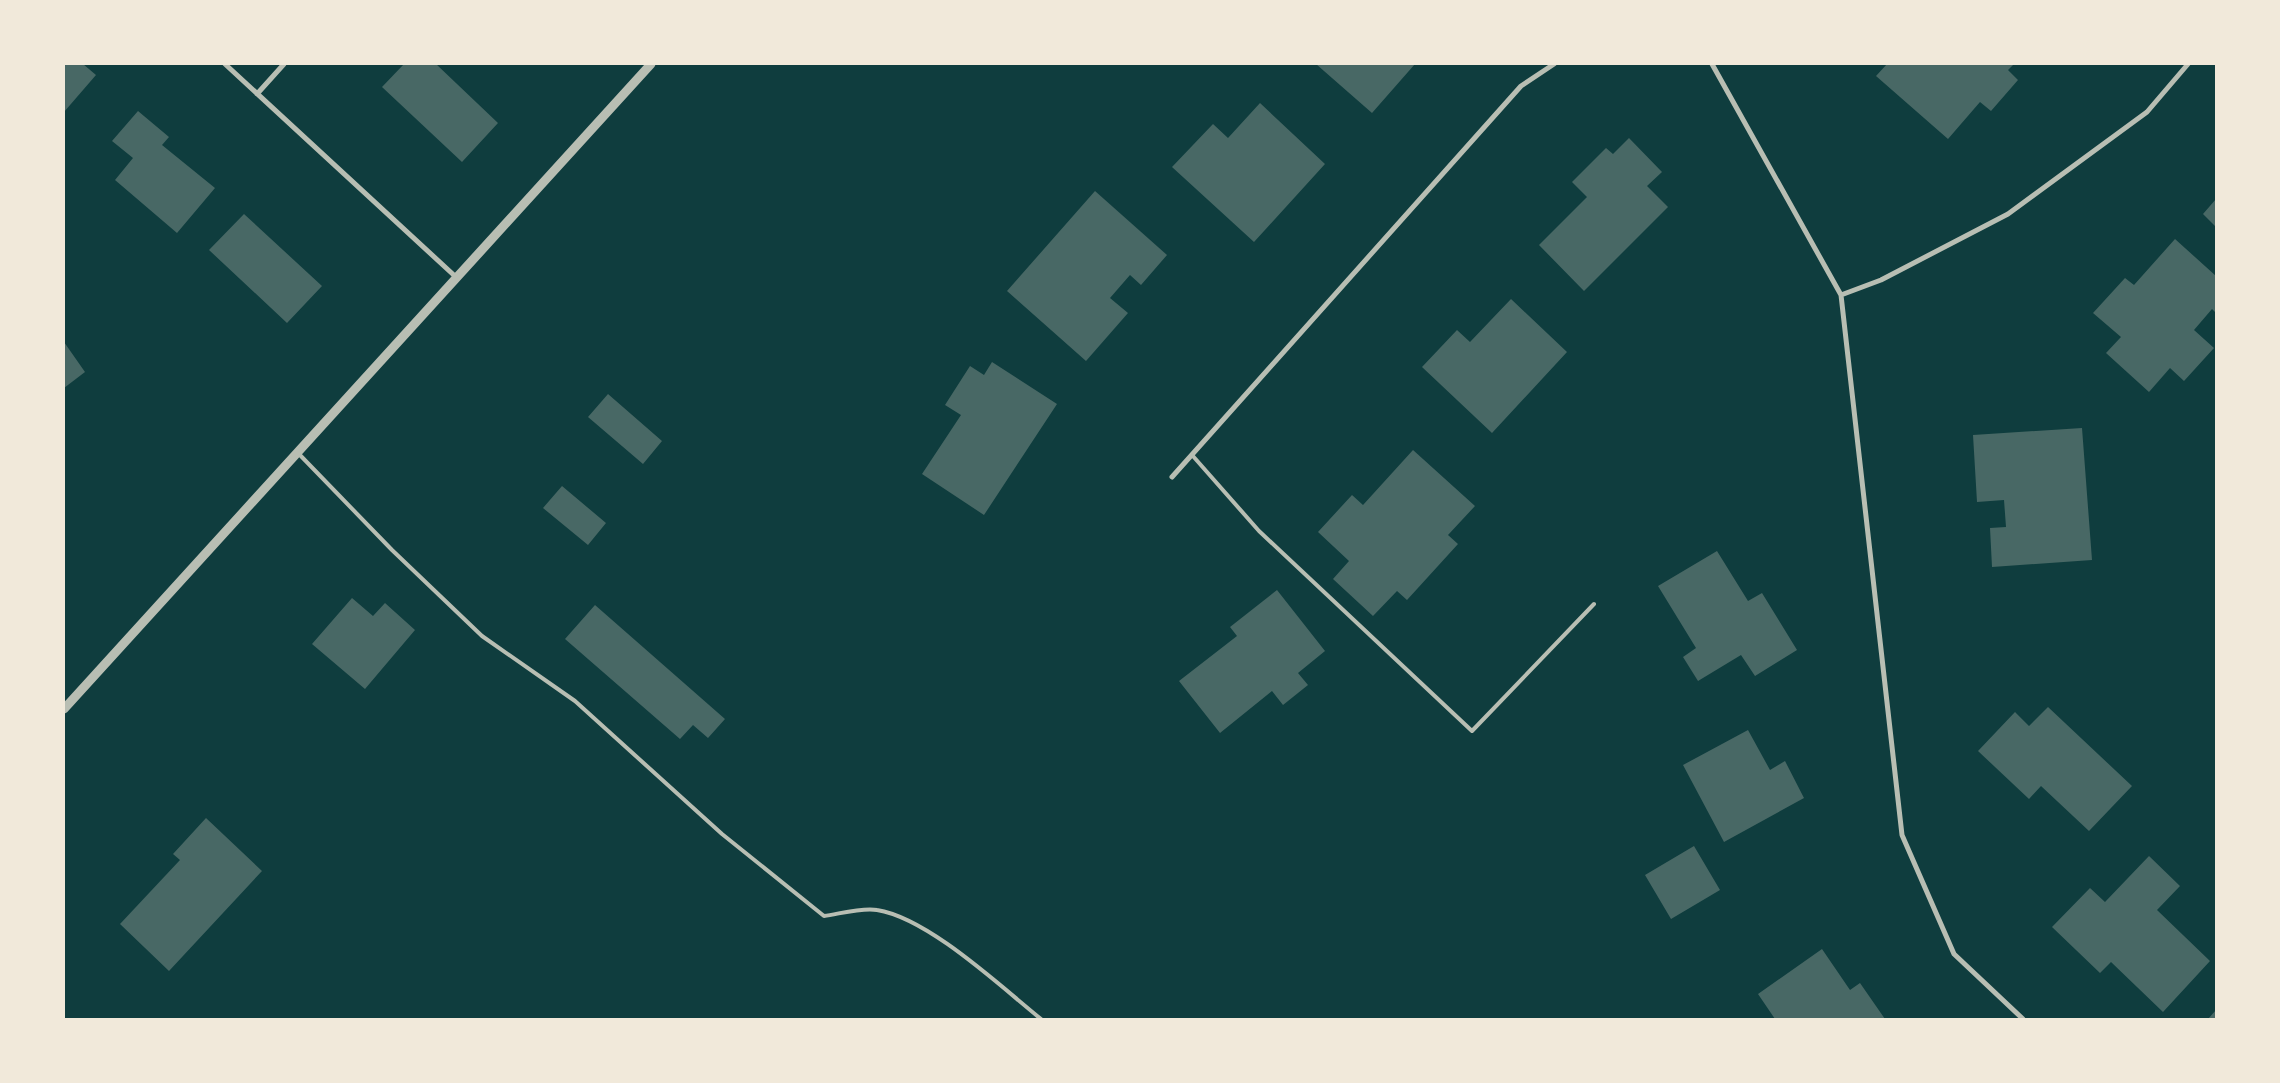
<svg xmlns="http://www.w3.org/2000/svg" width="2280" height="1083" font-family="Ubuntu,sans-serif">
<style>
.building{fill:#486865}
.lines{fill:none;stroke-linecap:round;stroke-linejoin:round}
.service{stroke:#b8beb3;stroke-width:4}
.minor{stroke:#b8beb3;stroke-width:5}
.tertiary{stroke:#b8beb3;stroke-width:9}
</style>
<rect width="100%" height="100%" fill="#0f3d3e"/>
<path class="building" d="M64,64h19l13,11 -32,37z
M404,64h32l62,59 -36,39 -80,-75z
M1316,64h99l-43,49z
M1887,64h127l-6,6 10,10 -27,31 -11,-9 -32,37 -72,-63z
M1260,103l65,61 -71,78 -82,-75 41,-43 15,14z
M138,111l31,26 -7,8 53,43 -38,45 -62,-53 18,-22 -21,-17z
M1629,138l33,34 -15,14 21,21 -84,84 -45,-46 48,-48 -15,-15 34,-34 7,6z
M1095,191l72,64 -26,30 -11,-10 -20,23 18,15 -42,48 -79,-70z
M2216,199v28l-13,-13z
M244,214l78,72 -35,37 -78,-73z
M2175,239l41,37v37l-4,-4 -18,21 20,18 -30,33 -14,-13 -21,24 -43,-39 15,-16 -28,-24 32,-35 9,7z
M1511,299l56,53 -75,81 -70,-66 35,-37 13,12z
M64,342l21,30 -21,16z
M992,362l65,42 -73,111 -62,-41 39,-59 -16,-10 25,-39 14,9z
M608,394l54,47 -19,23 -55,-47z
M2082,428l10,132 -100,7 -2,-39 16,-1 -2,-27 -27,2 -4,-67z
M1413,450l62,56 -27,29 10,9 -51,56 -10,-9 -24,25 -40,-37 16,-18 -31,-29 34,-37 11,10z
M562,486l44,37 -18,22 -45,-37z
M1717,551l31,50 14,-8 35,57 -42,26 -14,-21 -43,26 -15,-24 13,-9 -38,-62z
M1277,590l48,61 -27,22 10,12 -25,20 -11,-14 -52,42 -41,-52 58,-45 -7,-9z
M352,598l21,18 12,-13 30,27 -50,59 -53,-45z
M595,605l130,114 -17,19 -15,-13 -13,14 -115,-100z
M2048,707l84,79 -43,45 -48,-45 -12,13 -51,-48 37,-39 14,14z
M1748,730l22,40 15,-9 19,37 -80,44 -41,-77z
M206,818l56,53 -93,100 -49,-47 60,-64 -7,-6z
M1694,846l26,44 -49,29 -26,-44z
M2149,856l31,30 -23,24 53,51 -47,51 -52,-50 -11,11 -48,-46 38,-39 15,14z
M1822,949l28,41 10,-7 25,36h-110l-17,-25z
M2216,1010v9h-8z"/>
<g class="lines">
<path class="service" d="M298,453l94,97 90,86 93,65 147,133 102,82c15,-2 39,-9 53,-6 51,8 123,76 164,109
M1192,455l67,76 213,200 122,-127"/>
<path class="minor" d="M225,64l232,214
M1712,64l129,231 61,540 52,119 69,65
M257,94l27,-30
M1841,295l40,-15 127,-66 139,-102 41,-48
M1172,477l349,-391 33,-22"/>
<path class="tertiary" d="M64,709l587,-645"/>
</g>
<rect width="2280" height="1083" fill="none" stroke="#f1e9da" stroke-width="130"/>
</svg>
